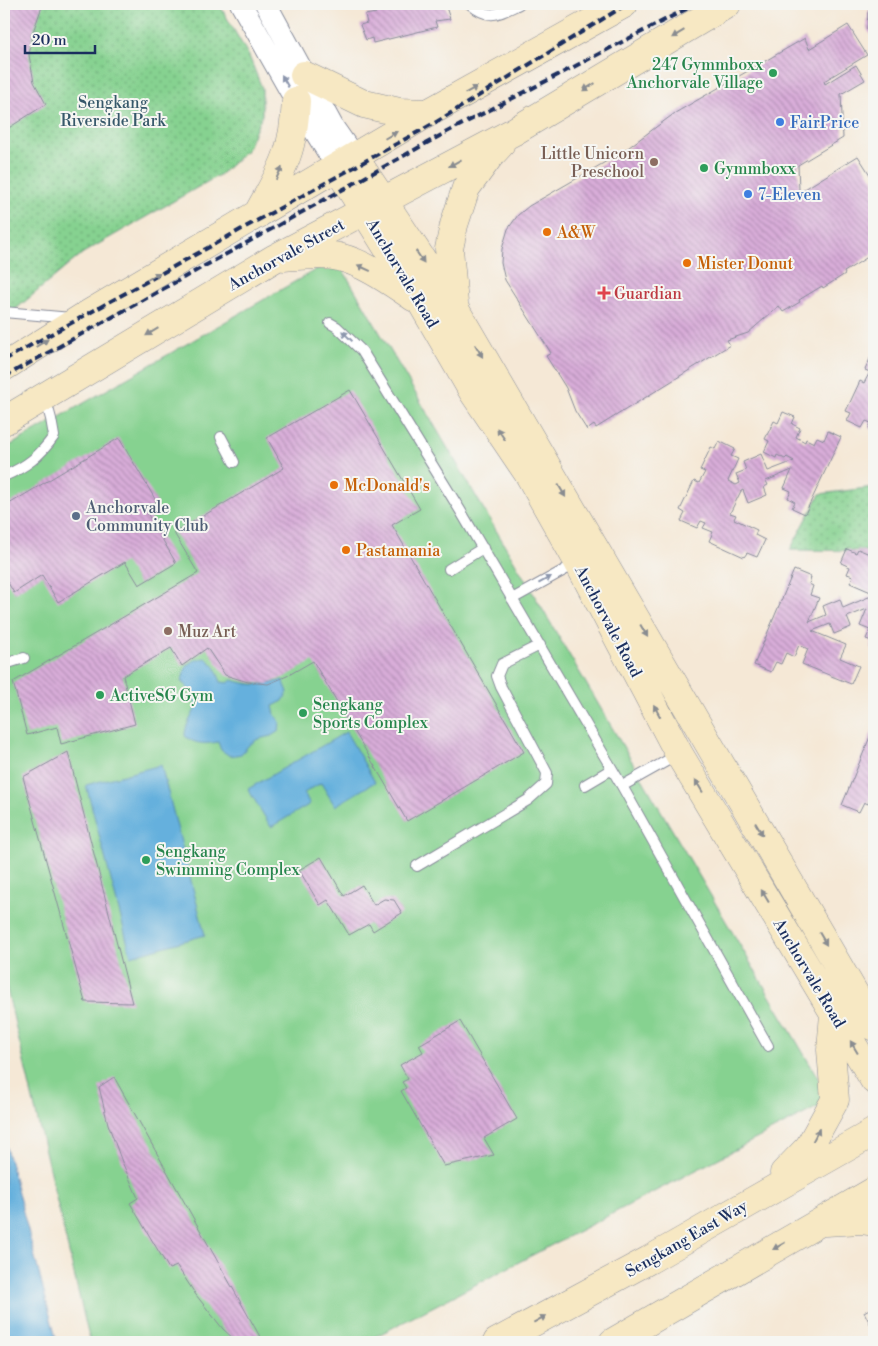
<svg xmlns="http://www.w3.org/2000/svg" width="878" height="1346" font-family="'Libre Bodoni',serif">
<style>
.grass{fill:#86d290;stroke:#508077}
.park{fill:url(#park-dots);stroke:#508077}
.water{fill:#65b0dd;stroke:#40709e}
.building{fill:url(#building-back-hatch)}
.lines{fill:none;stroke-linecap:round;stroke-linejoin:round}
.lane-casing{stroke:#888c9a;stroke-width:12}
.street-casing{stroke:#888c9a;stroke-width:23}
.secondary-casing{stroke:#888c9a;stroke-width:29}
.lane{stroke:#fff;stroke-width:10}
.street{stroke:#fff;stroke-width:21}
.secondary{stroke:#f7e8c3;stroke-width:28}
.rail{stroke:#1b2f5e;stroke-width:4;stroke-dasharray:8 4;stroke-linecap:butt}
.oneway{fill:#898c90}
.oneway2{fill:#8d97ae}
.leisure-dot{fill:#2e9e5b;stroke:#f6f6f2;stroke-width:2}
.shop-dot{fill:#3f7fe0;stroke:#f6f6f2;stroke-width:2}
.education-dot{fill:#8d6e63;stroke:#f6f6f2;stroke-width:2}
.food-dot{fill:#e8710a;stroke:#f6f6f2;stroke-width:2}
.health-dot{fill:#e0444e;stroke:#f6f6f2;stroke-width:2}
.service-dot{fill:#5c6f8a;stroke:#f6f6f2;stroke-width:2}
.labels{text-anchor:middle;stroke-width:4;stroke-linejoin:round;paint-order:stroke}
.leisure-label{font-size:16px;fill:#27864d;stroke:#f6f6f2;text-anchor:start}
.park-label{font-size:16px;fill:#36586a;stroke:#f6f6f2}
.shop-label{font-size:16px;fill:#366cbe;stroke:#f6f6f2;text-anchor:start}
.education-label{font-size:16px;fill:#785e54;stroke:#f6f6f2;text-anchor:end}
.food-label{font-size:16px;fill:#c56008;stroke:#f6f6f2;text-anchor:start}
.street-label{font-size:16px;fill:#1b2f5e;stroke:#f6f6f2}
.health-label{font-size:16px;fill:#be3a42;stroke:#f6f6f2;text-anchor:start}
.service-label{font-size:16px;fill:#4e5e75;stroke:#f6f6f2;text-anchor:start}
</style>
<defs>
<pattern id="park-dots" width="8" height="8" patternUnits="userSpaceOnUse" patternTransform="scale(1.25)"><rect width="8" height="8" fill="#86d290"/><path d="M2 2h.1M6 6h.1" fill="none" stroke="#6dab79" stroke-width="1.8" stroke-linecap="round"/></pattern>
<pattern id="building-back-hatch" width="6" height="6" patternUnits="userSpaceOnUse" patternTransform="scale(1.25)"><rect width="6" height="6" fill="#d9add9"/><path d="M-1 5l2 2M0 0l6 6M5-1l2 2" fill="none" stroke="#af8db3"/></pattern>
</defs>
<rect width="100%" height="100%" fill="#f6f6f2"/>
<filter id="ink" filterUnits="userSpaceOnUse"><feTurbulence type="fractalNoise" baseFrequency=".02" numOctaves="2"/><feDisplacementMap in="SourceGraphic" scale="10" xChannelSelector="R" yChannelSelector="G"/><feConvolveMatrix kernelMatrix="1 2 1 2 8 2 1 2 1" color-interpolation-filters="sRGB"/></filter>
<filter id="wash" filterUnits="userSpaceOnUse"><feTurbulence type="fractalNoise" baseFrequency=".0096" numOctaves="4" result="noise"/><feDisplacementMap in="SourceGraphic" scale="20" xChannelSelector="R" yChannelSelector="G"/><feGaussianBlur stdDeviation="1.12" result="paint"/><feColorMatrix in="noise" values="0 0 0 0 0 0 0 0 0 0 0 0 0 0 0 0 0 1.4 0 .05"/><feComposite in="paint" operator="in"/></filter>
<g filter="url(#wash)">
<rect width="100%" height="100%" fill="#f5e8d6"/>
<path class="grass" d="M336,258l495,842 -466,242h-275l-86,-365v-528z"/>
<path class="park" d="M4,4h215l30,52 13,32v27l-15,35 -26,24 -138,79 -79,66z
M874,487v64l-84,-1 30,-56z"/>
<path class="water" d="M206,658l9,9 6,15 7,1 4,-3c18,6 33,6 51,0l5,12 -5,9 -10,5 2,9 5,7 -1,9 -8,5 -13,3 -9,6 -8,9 -11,2 -9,-6 -3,-8c-12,2 -23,3 -33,-6 0,-12 8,-20 12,-31l-5,-12 -10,-11c3,-17 7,-22 24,-24z
M346,732l29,50 -40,24 -14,-23 -17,10 6,11 -39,23 -23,-38z
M161,765l44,170 -74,21 -45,-171z
M4,1139l53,203h-53z"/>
<g id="blocks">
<path class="building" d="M4,4h39l-9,25 -5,26 5,27 12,22 -42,27z
M373,4h72l5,15 -15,2 2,6 -64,16 -1,-5 -6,2 -6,-15 7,-2 -2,-8 11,-2z
M872,4h2v37l-7,-12 1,-16z
M848,25l19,30 -43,26 1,3 31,-19 9,15 -24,14 2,44 -45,27 1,25 1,2 58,-36 16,25v72l-30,19 1,2 -22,14 -1,-2 -23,14 1,2 -17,10 -4,-6 -31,27 -21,7 3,5 -134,83 -2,-3 -7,5 -12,-19 -9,-23 -20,-32 5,-3 -46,-73 -4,-17 1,-14 6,-20 10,-14 11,-9 92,-53 54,-40 130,-75 4,11z
M874,350v81l-5,-3 2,-5 -5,-2 -4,7 -15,-7 4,-8 -5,-2 14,-30 4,2 6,-11 -5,-2z
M350,390l70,119 -28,16 132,227 -117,69 -94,-160 -26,15 -19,8 -20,-2 -23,-7 -18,-27 -25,18 -11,-18 -48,28 12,48 -74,20 -4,-17 -30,8 -14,-53 185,-109 -24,-40 110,-65 -17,-30z
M783,412l12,5 -3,7 8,4 -4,9 9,5 1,-3 8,4 3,-6 7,3 4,-9 13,6 -36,77 -13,-6 3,-6 -7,-4 3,-7 -7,-3 8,-18 -26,11 2,4 -4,2 3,8 -19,8 -5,-13 -2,1 -11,22 6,2 -2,4 23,11 -2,5 10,5 -8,17 -10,-4 -3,4 -35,-16 4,-9 -10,-4 3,-5 -5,-2 -4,7 -16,-7 4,-8 -5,-3 14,-29 5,2 6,-11 -5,-2 11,-23 4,2 4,-8 16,8 -4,7 7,3 -10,22 8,4 4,-2 -4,-9 10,-4 -3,-8 18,-8 7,17 26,-10 -7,-4 -2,2 -8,-4 -1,3 -12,-6 5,-11 -4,-2 9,-18 4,2z
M119,438l39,66 -12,7 30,52 -37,22 -14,-23 -67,40 -16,-27 -28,18 -10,-17v-69z
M847,549l9,4 2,-4 16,7v94l-4,-2 2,-7 -6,-2 4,-9 -10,-4 7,-17 -20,8 4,10 -17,7 -4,-10 -18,7 34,14 -6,13 19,8 -8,18 -49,-20 6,-15 -9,-4 -5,12 -8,-4 -5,11 -5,-2 -5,10 -17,-7 40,-95 17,7 -2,7 4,2 -3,9 9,3 -10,24 17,-7 -3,-9 17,-7 3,9 28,-12 2,-3 -23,-10 3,-7 -6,-2 3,-7 -9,-4z
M874,727v67l-1,-1 -5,11 -4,-2 -5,10 -17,-7z
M68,752l64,251 -47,-1 -62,-225z
M321,857l23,39 18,-11 12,20 10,-6 10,1 8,13 -29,18 -4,-7 -20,11 -21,-35 -8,5 -21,-35z
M460,1021l57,98 -33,19 10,17 -50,11 -43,-75 5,-3 -4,-6 6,-3 -8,-14 23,-13 -4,-7z
M114,1077l149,265h-26l-14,-13 -27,-34 -19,-29 -8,3 -39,-66 8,-5 -16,-36 -14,-38 -9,-37z
M871,1308l2,3h1v20l-10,-19z"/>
</g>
</g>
<g filter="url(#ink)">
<use href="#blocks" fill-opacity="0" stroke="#888c9a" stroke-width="1"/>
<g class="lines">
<g class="lane-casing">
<path id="lane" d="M470,4c20,17 28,10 49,0
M4,312l67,6
M330,323l7,4 25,24 98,159 162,276 146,260
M221,437l13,25
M4,476c22,-9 36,-20 50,-40l-3,-17 -6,-22
M449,569l34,-21
M512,599l65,-36
M4,663h4l16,-5
M585,785l27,-16
M622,786l57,-32
M417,866l111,-66 18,-16 1,-11 -46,-86 -4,-11 5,-12 38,-19"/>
</g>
<g class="street-casing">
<path id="street" d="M241,4l55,97 41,66
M266,4l67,123 21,30"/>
</g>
<g class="secondary-casing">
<path id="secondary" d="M304,75l60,29 35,8 29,1
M354,157l101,152 419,718
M337,167l84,135 52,90 56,83 49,87 101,192 195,326
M257,215c10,-19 23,-39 30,-60 6,-17 8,-36 9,-54
M284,257c18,-1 37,-4 55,0 28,7 53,26 76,41
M454,303l-5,-54 5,-24 12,-37 23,-31 11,-12
M4,367l76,-48 348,-206 196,-109
M4,421l271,-163 238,-126 214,-128
M784,1173l25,-26 26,-47 -4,-50 3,-36
M825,1222l36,-2 13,2
M497,1342l152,-82 225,-128
M613,1342l261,-151"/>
</g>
<use href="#lane" class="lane"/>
<use href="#street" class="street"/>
<use href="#secondary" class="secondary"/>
<path class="rail" d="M4,360l434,-239 189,-117
M4,377l441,-244 251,-129"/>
</g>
<defs><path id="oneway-solid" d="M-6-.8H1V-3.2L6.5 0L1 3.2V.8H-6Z" transform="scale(1.25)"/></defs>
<g class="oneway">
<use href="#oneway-solid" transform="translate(678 34) rotate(149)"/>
<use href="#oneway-solid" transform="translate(589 87) rotate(149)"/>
<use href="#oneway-solid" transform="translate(471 90) rotate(-29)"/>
<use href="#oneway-solid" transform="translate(391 135) rotate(-30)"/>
<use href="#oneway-solid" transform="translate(455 163) rotate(151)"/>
<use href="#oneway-solid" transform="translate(279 173) rotate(-65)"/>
<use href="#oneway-solid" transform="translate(420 257) rotate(56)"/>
<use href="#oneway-solid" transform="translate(364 268) rotate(-155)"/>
<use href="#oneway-solid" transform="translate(154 276) rotate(-30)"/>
<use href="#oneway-solid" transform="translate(152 332) rotate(149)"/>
<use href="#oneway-solid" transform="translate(42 343) rotate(-32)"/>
<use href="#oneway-solid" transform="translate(479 351) rotate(60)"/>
<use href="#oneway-solid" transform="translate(501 434) rotate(-124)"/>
<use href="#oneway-solid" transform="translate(562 491) rotate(60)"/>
<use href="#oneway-solid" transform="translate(644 631) rotate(60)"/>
<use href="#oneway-solid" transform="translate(657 711) rotate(-118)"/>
<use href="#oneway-solid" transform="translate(699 786) rotate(-121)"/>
<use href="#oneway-solid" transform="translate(759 829) rotate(59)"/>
<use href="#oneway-solid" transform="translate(765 896) rotate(-121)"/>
<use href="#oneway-solid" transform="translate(823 939) rotate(60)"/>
<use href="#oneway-solid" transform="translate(854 1047) rotate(-121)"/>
<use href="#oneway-solid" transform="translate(816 1135) rotate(-62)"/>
<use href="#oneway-solid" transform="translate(779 1246) rotate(150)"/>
<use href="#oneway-solid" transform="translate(540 1319) rotate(-28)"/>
</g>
<g class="oneway2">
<use href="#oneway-solid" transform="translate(285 81) rotate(-119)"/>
<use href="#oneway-solid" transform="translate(347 336) rotate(-136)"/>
<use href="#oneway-solid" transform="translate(545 580) rotate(-29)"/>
</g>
</g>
<g class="leisure-dot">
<circle cx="773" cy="73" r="5"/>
<circle cx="704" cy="168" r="5"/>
<circle cx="100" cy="695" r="5"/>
<circle cx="303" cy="713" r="5"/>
<circle cx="146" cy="860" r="5"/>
</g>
<g class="shop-dot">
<circle cx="780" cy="122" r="5"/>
<circle cx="748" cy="194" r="5"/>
</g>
<g class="education-dot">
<circle cx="654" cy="162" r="5"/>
<circle cx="168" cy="631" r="5"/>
</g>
<g class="food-dot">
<circle cx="547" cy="232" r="5"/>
<circle cx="687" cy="263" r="5"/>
<circle cx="334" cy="485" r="5"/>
<circle cx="346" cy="550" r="5"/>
</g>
<path class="health-dot" d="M601.5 285.5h5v5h5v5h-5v5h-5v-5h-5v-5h5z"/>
<circle class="service-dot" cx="76" cy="516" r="5"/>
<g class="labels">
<g class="leisure-label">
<text x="763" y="70" text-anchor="end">247 Gymmboxx<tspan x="763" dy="18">Anchorvale Village</tspan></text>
<text x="714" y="174">Gymmboxx</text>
<text x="110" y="701">ActiveSG Gym</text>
<text x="313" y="710">Sengkang<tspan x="313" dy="18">Sports Complex</tspan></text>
<text x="156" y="857">Sengkang<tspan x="156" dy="18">Swimming Complex</tspan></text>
</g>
<g class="park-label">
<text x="113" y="108">Sengkang<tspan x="113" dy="18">Riverside Park</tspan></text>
</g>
<g class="shop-label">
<text x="790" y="128">FairPrice</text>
<text x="758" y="200">7-Eleven</text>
</g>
<g class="education-label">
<text x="644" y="159">Little Unicorn<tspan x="644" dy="18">Preschool</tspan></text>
<text x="178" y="637" text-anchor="start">Muz Art</text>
</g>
<g class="food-label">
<text x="557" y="238">A&amp;W</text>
<text x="697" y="269">Mister Donut</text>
<text x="344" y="491">McDonald's</text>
<text x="356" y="556">Pastamania</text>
</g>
<g class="street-label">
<text transform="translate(286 254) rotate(-29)" y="6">Anchorvale Street</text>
<text transform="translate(403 273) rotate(59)" y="6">Anchorvale Road</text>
<text transform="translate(609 621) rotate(62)" y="6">Anchorvale Road</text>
<text transform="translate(810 973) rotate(59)" y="6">Anchorvale Road</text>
<text transform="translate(686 1238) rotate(-30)" y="6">Sengkang East Way</text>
</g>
<g class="health-label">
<text x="614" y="299">Guardian</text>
</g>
<g class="service-label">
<text x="86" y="513">Anchorvale<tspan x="86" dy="18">Community Club</tspan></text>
</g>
</g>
<rect width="878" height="1346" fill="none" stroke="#f6f6f2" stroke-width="20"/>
<path d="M25 45v8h70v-8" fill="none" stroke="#1b2f5e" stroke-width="2.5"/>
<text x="32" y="45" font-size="15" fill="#1b2f5e" stroke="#f6f6f2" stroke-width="4" paint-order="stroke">20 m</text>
</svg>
